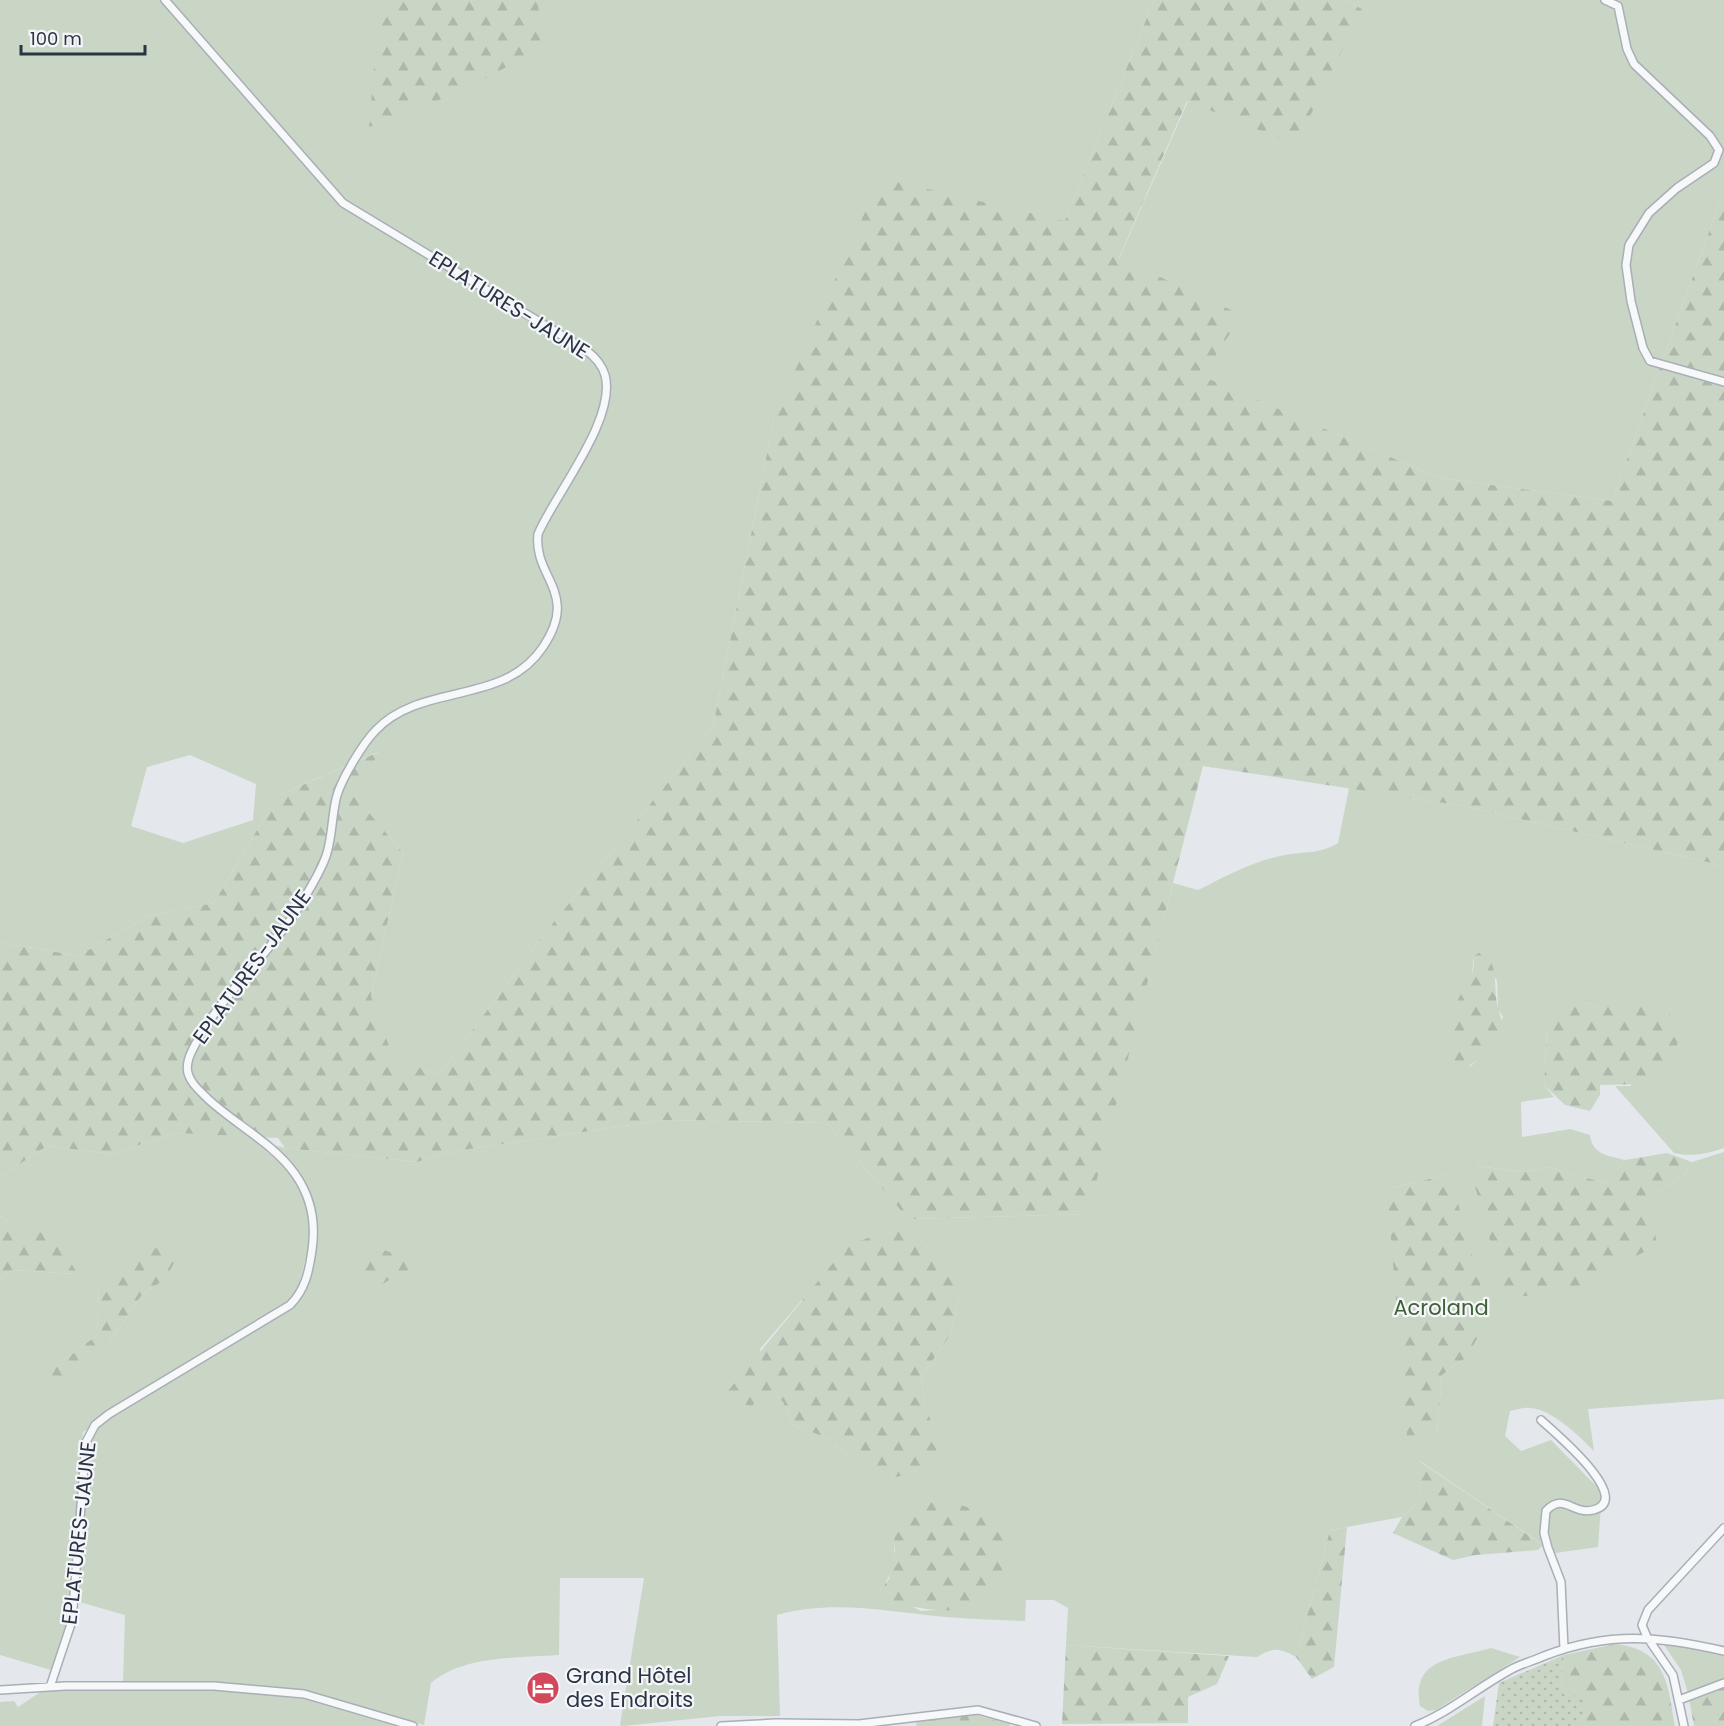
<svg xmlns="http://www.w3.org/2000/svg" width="1724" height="1726" font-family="Poppins,sans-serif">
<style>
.green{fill:#c9d6c5;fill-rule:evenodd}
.forest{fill:url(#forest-firs)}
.park{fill:url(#park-dots)}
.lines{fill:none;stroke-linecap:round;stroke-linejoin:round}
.street-casing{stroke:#a9aeb7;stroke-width:10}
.street{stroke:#f7f8fa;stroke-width:7}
.labels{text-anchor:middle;stroke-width:4.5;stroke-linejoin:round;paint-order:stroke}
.street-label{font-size:21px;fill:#2b3445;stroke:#f4f6f9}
.park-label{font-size:21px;fill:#3f6138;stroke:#f4f6f9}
.poi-label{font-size:21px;fill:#2b3445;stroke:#f4f6f9;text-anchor:start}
</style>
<defs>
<pattern id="forest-firs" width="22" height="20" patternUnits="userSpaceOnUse" patternTransform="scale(1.5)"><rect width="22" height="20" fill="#c9d6c5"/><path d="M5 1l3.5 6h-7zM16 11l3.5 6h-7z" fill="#adb8ab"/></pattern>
<pattern id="park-dots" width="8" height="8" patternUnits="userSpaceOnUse" patternTransform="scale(1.5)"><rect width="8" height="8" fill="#c9d6c5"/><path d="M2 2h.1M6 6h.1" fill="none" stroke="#adb8ab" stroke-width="1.8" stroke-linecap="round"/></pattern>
</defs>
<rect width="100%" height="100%" fill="#e4e7ec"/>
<path class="green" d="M0,0h1154l-89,221 -291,197 -61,309 -173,212 -100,135 -47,-14 -22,-64 32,-143 -48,-57 23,-44 -101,44 -63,107 -66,13 -70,40 -78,-14zM190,755l66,29 -3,36 -70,23 -52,-17 16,-59z
M1345,0h379v190l-112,311 -173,-23 -238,-102 -82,-117 69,-158 174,-92z
M1349,788l114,18 261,60v282c-18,6 -32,9 -50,5l-59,-67h16l17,-84h-33l-68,26 -3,57 10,12 -33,5 1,35 48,-8 20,6c3,21 18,20 35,25l-20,23 -58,-16 -24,5 -53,-7 179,32 36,-22 7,-13 32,-10v247l-136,10 6,42c-15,-15 -42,-42 -64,-43 -6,-1 -14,2 -20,3l-5,25 16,15 30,-11 51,52 -4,55 -43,6 -135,-92 1,38 -19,18 -72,13 -34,127c-17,-9 -22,-10 -39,0l-191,-12 2,-37 -14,-8h-28l-1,21c-26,-1 -53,-2 -79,-4 -58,-5 -112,-18 -169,-2l3,101h-60l-97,10 -3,-1 24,-147h-84l-1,77c-41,3 -95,0 -128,28l-7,42 -114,-33 -187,-9 2,-68 -49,-14 14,-163 6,-10 19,-14 180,-109c25,-34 29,-87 7,-125 -8,-13 -24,-26 -35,-37l18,5 132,14 39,-11 209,-31 162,3 81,96 179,-5 86,-331 25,7c26,-13 53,-28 82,-34 21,-5 39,-1 58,-13zM1474,956l23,24 1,29 5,8 -14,32 -19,18 -15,-61 16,-24zM1450,1174l17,183 -25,18 -5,58 -50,-244zM960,1294l-9,40 -30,43 4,28 16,47 -29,21 -53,-10 -32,-25 -34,-13 -10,-23 -11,-10 -12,-43 42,-49zM893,1534l72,74 -44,3 -14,-7 -22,-1 -5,-13c14,-16 16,-34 13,-56z
M175,1133l73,3 42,35 11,19 11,41 -14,59 -13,16 -202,126 -16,192 -16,46 -51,-15v-377l12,-8 65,4 -77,-58v-39l47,-31 65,8zM165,1279l-24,17 -36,53 -72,28 41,-24 23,-18 2,-48z
M1662,1642l62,14v25l-36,12 -7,-23z
M1491,1648l29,9 -84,53 -8,1 -8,-5c-9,-49 35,-47 71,-58z
M221,1690l82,9 92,27h-395v-24l14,-1 4,6 24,-16z
M1485,1696l-3,30h-45z"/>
<path class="forest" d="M380,0h158l3,49 -84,44 -88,34z
M1154,0h191l17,9 -66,136 -109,-44 -68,157 123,57 -40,61 237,102 173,23 112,-311v676l-261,-60 -260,-40 -115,448 -180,5 -81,-96 -162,-3 -209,31 -39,11 -132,-14 -7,-10 -103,-5 -63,21 -65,-8 -47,31v-235l78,14 70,-40 66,-13 63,-107 102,-44 -24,44 48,57 -32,143 23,64 46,14 100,-135 173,-212 61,-309 106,-240 185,43z
M1479,953h7c13,18 7,35 12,55 2,9 7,17 2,27 -6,15 -29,32 -43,36 -7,-23 -10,-41 -2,-64 7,-21 20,-24 19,-51z
M1565,1000l83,2 21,11 10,24 -7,29 -24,18 -48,1v10l-10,16 -25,-6 -21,-20 3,-57z
M1667,1153l25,9 -7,13 -36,22 8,48 -86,46 -65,7 -37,-133 54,7 24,-5 58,16 20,-23z
M1450,1174l39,142 -22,41 -25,18 -5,58 -30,3 -20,-247z
M0,1216l8,6 46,15 24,37 -66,-4 -12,8z
M891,1229l35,10 25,25 9,30 -9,40 -30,43 4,28 17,47 -30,21 -24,6 -29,-16 -32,-25 -34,-13 -10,-23 -11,-10 -21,14 -12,-3 -11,-12 119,-145z
M373,1247l47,14c-13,12 -29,16 -43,27l-14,-2 -5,-16 1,-12z
M147,1248l35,1 -17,30 -24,17 -36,53 -23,24 -14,12 -13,3 -23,-11 42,-24 23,-18 2,-48 13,-18z
M1419,1461l124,84 -5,5 -62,5 -23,5 -60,-27 9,-16 19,-18z
M948,1501c11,4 25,7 35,13 21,13 32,50 19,71 -8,11 -23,18 -35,22 -29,9 -54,-3 -83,-4l-4,-13 9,-11 6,-29 -2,-15 11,-18 12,-13z
M1347,1527l-13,140 -22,12 -16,-22 34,-127z
M1615,1644c51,5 53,40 60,82h-99l10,-12 -25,-28 3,-31z
M1066,1645l163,11 -12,28 -29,13v26l-126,1z
M1724,1681v45h-30l-6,-33z
M976,1715l34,9v2h-94l1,-5z"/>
<path class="park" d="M1564,1655l-3,31 9,9 14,2 2,17 -10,12h-83l6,-43z"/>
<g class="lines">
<g class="street-casing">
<path id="street" d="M1605,0l13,6 9,43 7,15 76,72 9,14 -5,13 -37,25 -28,25 -20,32 -3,20 5,36 12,47 7,13 74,21
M1541,1420c13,12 95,80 52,90 -21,5 -29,-18 -47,1l-2,22 4,15 13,34 3,67
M50,1687l22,-66 14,-179 9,-17 14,-11 181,-109c15,-15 19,-33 22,-55 4,-27 0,-52 -17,-76 -21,-30 -60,-50 -87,-75 -7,-7 -16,-14 -19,-23 -5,-11 2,-24 7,-33 8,-13 15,-26 25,-38 26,-34 58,-65 81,-103 8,-14 20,-32 25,-49 5,-17 5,-36 9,-54 4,-18 27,-56 40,-69 46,-48 128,-24 167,-83 37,-55 -10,-69 -5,-113 17,-40 79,-115 67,-159 -3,-11 -10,-18 -19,-25l-243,-147 -178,-203
M0,1690l65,-4h149l90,8 109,32
M1679,1700l45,-17
M721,1726l55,-3 83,1 119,-14 58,16
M1415,1726c35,-14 62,-38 95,-56 10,-6 23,-9 34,-14 65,-25 114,-20 180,-5
M1684,1726l-11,-51 -26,-38 -5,-12 6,-15 76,-82"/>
</g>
<use href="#street" class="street"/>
</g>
<defs>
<g id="hotel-disc" transform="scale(1.725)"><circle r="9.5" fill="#d1495b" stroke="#f4f6f9"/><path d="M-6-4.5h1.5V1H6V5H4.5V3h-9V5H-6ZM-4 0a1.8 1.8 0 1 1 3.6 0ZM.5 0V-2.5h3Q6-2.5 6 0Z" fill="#fff"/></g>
</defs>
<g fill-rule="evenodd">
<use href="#hotel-disc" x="543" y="1688"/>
</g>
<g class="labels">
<g class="street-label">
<text transform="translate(509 305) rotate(32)" y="7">EPLATURES-JAUNE</text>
<text transform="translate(252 967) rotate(-54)" y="7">EPLATURES-JAUNE</text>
<text transform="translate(79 1533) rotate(-84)" y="7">EPLATURES-JAUNE</text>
</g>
<g class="park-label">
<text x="1441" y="1315">Acroland</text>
</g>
<g class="poi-label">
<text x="566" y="1683">Grand Hôtel<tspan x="566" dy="24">des Endroits</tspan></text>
</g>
</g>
<path d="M21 45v9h124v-9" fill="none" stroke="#2b3445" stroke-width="3"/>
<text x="30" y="45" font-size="18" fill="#2b3445" stroke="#f4f6f9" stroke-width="4.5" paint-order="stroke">100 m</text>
</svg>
